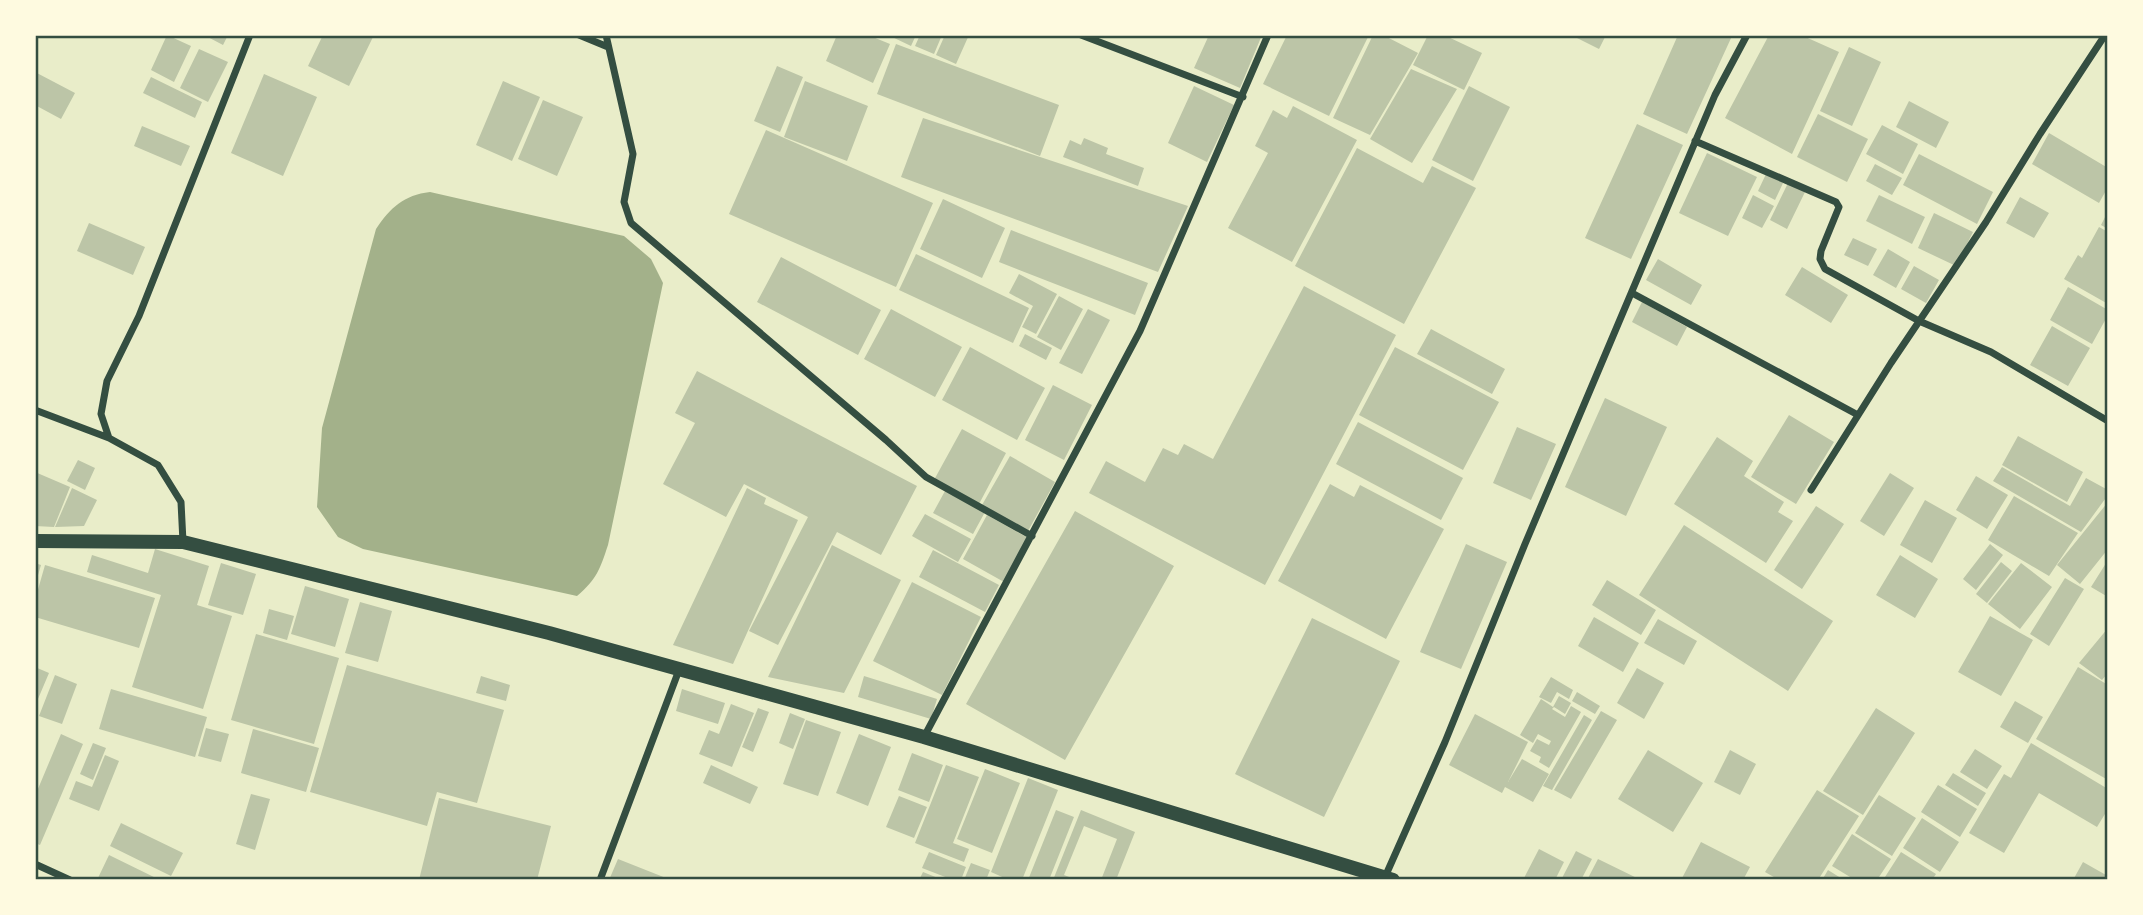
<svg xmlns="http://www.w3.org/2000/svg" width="2143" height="915" font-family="'Space Grotesk',sans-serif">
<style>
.water{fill:#a3b18a}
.building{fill:#bcc5a7}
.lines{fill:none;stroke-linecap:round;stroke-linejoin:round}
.minor{stroke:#344e41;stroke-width:7}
.secondary{stroke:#344e41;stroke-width:14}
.neatline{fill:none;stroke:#344e41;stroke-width:2.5}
</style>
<rect width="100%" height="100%" fill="#e9edc9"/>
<path class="water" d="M430,192l194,44 27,23 12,24 -55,262c-8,24 -11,34 -31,51l-214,-47 -25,-12 -21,-30 5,-79 54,-199c14,-21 28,-34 54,-37z"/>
<path class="building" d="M167,35l24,11 -17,36 -23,-12z
M204,35h24l-5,10z
M323,35h51l-25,51 -41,-20z
M837,35h31l22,9 -17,39 -47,-22z
M888,35h28l-5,11z
M920,35h22l-8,19 -19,-8z
M945,35h24l-13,29 -20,-9z
M1209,35h53l-22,53 -46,-20z
M1287,35h82l-40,81 -66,-32z
M1373,35h10l35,18 -48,82 -37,-17z
M1428,35h16l38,18 -18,37 -51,-25z
M1571,35h35l-7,14z
M1678,35l54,1 -45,98 -44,-20z
M1769,35h32l38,17 -47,102 -67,-36z
M896,44l163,61 -19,51 -163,-62z
M1849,47l32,15 -29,64 -32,-15z
M199,49l29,13 -20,40 -28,-14z
M777,66l26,11 -23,55 -26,-11z
M1411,69l46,20 -45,74 -42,-24z
M35,72l40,21 -14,26 -26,-14z
M264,74l53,23 -34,79 -52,-23z
M151,77l51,25 -7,16 -52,-25z
M503,81l37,16 -28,64 -36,-16z
M805,81l63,25 -21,55 -63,-24z
M1194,86l40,19 -27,57 -39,-19z
M1469,86l41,21 -37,74 -41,-21z
M543,100l40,17 -26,59 -39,-17z
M1909,101l40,21 -13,26 -40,-21z
M1293,106l64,34 -65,122 -64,-34 40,-75 -13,-7 18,-36 14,8z
M1818,114l50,25 -21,43 -50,-25z
M923,118l265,88 -30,66 -257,-95z
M1637,124l46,21 -52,114 -46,-21z
M1882,125l36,19 -15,30 -37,-20z
M142,126l48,20 -9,20 -47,-20z
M766,130l167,73 -37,84 -167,-73z
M2049,133l59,35v19l-9,16 -67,-39z
M1084,138l24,10 -2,6 38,14 -6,18 -75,-29 7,-17 11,5z
M1357,148l66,35 9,-17 44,22 -72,136 -109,-58z
M1707,153l50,24 -29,59 -49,-23z
M1919,154l74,38 -16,32 -74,-39z
M1875,164l27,14 -10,17 -26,-14z
M1766,174l17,9 -8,17 -17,-9z
M1788,183l17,9 -18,37 -17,-9z
M1753,195l21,11 -12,22 -20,-10z
M1879,195l46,22 -13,27 -46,-23z
M2020,197l29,16 -15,25 -28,-15z
M943,199l62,29 -23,50 -62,-29z
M2108,211v18l-7,-4z
M1934,213l39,19 -17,34 -38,-18z
M89,223l56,24 -12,28 -56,-24z
M2099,227l9,5v72l-44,-25 14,-24 4,3z
M1011,230l137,53 -13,32 -136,-53z
M1853,238l24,11 -9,17 -24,-11z
M1888,249l22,13 -14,26 -23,-13z
M916,254l113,54 -16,35 -114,-53z
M781,257l100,53 -23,45 -101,-53z
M1658,259l44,26 -11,20 -45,-25z
M1914,266l25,14 -13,23 -25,-14z
M1802,267l46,28 -17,28 -46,-28z
M1019,274l38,20 -21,40 -14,-7 11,-21 -24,-13z
M1304,286l92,49 -131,250 -176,-92 17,-32 39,21 18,-34 15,7 6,-11 29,15z
M2068,287l40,23v5l-16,29 -42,-24z
M1059,296l24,13 -22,41 -24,-13z
M1642,302l45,25 -10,19 -45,-24z
M891,309l71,38 -27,50 -71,-38z
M1088,309l22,11 -28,54 -23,-11z
M2052,326l38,22 -22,38 -38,-21z
M1431,329l74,40 -13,25 -75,-40z
M1025,334l27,14 -6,12 -27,-14z
M970,347l75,41 -28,52 -75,-40z
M1395,347l104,55 -36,68 -104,-55z
M697,371l220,115 -36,69 -44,-23 -59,113 -29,-14 59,-114 -64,-33 -18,33 -63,-33 32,-61 -20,-10z
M1053,385l39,20 -28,55 -39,-20z
M1605,398l62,29 -41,89 -61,-29z
M1789,415l45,27 -38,62 -45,-27z
M1358,422l105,56 -22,42 -105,-56z
M1517,427l39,17 -25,56 -38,-17z
M962,429l44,24 -27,51 -45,-24z
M2018,436l65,36 -16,30 -65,-37z
M1717,437l36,24 -9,15 40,26 -6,10 15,9 -27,42 -92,-59z
M1010,456l45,26 -27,49 -46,-26z
M78,460l17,8 -10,22 -18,-9z
M2002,467l68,39 16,-28 22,12v5l-27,37 -88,-51z
M35,472l35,15 -16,40 -19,-1z
M1890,473l24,15 -30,48 -24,-15z
M1976,476l32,19 -21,34 -31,-19z
M1330,484l24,13 6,-12 84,44 -58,110 -108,-58z
M72,488l25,12 -13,26 -29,1z
M747,488l19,10 -2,6 34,16 -65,144 -60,-19z
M945,491l40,21 -12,22 -40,-21z
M2014,496l64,37 -29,43 -61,-36z
M1925,500l32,18 -25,45 -32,-18z
M2108,502v47l-28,35 -23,-19z
M1816,506l28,18 -42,65 -28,-19z
M1075,511l99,55 -109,194 -99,-56z
M925,514l46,25 -13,23 -46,-26z
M987,515l41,23 -24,44 -41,-23z
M1684,525l149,96 -45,70 -149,-96z
M1466,544l41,18 -46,107 -41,-17z
M1990,544l13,11 -27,35 -13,-11z
M832,545l69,35 -57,113 -76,-16z
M155,549l54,17 -12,39 35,11 -29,93 -71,-22 29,-92 -74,-23 5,-17 56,18z
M933,550l66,35 -14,27 -66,-35z
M1900,555l38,24 -23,39 -39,-23z
M2108,560v37l-17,-10z
M2001,562l11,9 -25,32 -11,-9z
M35,563l6,2 -5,17h-1z
M221,563l35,11 -13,41 -35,-10z
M2021,563l31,24 -32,42 -32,-25z
M45,565l110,33 -16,50 -104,-31v-17z
M2065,578l19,11 -35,57 -19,-12z
M1607,580l49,30 -15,25 -49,-30z
M912,582l69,35 -39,78 -69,-34z
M305,586l44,13 -14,48 -44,-13z
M360,602l32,9 -14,51 -33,-9z
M269,609l25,7 -7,24 -24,-7z
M1990,616l43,24 -32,56 -43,-24z
M1594,617l45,26 -16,29 -45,-26z
M1312,618l88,43 -76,156 -89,-43z
M1658,619l39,22 -13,24 -40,-22z
M2108,628v45l-6,7 -23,-17z
M256,634l83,24 -25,86 -83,-24z
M347,665l157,45 -27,93 -40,-11 -10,34 -117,-34z
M35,667l14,6 -14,33z
M2078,667l30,18v95l-72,-41z
M1637,668l27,15 -20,36 -27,-16z
M55,675l22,9 -15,40 -23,-8z
M481,676l29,9 -4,16 -30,-8z
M864,676l73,23 -6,20 -73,-22z
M1551,677l22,13 -4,9 -12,-7 -6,11 -12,-6z
M111,689l96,28 -12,40 -96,-28z
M682,689l43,14 -7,21 -42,-13z
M1577,692l23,14 -5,8 -23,-13z
M1559,696l12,7 -6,11 -11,-7 -2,2 13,8 6,-11 10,6 -32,56 -10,-6 2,-5 -11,-6 7,-12 12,6 2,-4 -13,-7 -5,9 -13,-8 21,-36 12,8z
M2015,701l28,16 -15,26 -28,-16z
M731,704l23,9 -22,54 -33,-13 10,-24 10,4z
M758,708l11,4 -16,40 -11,-5z
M1876,708l39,25 -52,82 -40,-24z
M1601,711l16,9 -46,79 -17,-9z
M790,713l15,6 -12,30 -14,-6z
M1475,714l53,28 -20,40 14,-23 27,15 -16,28 -28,-15 -3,6 -53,-28z
M1584,715l8,5 -40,70 -9,-4z
M806,720l35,12 -23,64 -35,-12z
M206,728l23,6 -8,28 -23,-6z
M253,729l66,19 -13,44 -65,-19z
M61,734l22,10 -43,101 -5,-2v-47z
M859,734l32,13 -23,59 -32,-13z
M93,743l13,5 -13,32 -13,-6z
M2031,743l77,46v20l-11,18 -58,-34 -35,60 -35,-20 35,-59 7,4z
M1975,749l27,17 -15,23 -27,-17z
M1648,750l55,33 -30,49 -55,-33z
M1730,750l26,14 -16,31 -26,-13z
M912,753l31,12 -14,37 -31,-12z
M105,755l14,6 -20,50 -30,-12 7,-18 16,6z
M711,765l47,22 -8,17 -47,-21z
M946,765l33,12 -26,66 16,6 -5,13 -49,-19z
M985,769l35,14 -28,70 -35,-14z
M1953,773l33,20 -8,13 -33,-21z
M1028,778l30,12 -36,90h-13l-18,-8z
M1938,785l39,24 -17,28 -39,-25z
M1817,790l42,26 -41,64h-39l-14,-8z
M251,794l19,5 -15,51 -19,-6z
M1879,795l37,23 -24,38 -37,-23z
M899,796l28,11 -13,31 -28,-11z
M439,798l112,28 -14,54h-118z
M1056,810l18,7 -25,63h-21z
M1081,810l54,22 -19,48h-15l16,-41 -33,-13 -20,49 13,5h-24z
M1922,818l37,24 -19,30 -37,-24z
M121,823l62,30 -12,23 -61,-30z
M1852,834l39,25 -14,21h-22l-23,-14z
M1701,842l49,25 -7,13h-62z
M1539,849l25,13 -9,18h-32z
M1576,851l16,8 -11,21h-20z
M929,852l37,15 -5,13h-8l-31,-12z
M1901,852l35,22 -4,6h-42l-5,-3z
M109,855l51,25 -62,-2z
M618,859l48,19 -1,2h-56z
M1598,859l43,21h-54z
M2083,862l23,13 -3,5h-30z
M971,863l19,7 -4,10h-22z
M1828,870l16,10h-22z
M923,872l20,8h-24z"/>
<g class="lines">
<path class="minor" d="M579,35l29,12
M606,35l27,119 -9,48 7,21 255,217 40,37 106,59
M1081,35l162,62
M1695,141l141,61 3,5 -18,44 -1,8 5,10 94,52 72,31 117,69
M1632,293l226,122
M35,410l74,28 49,27 23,37 2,40
M109,438l-8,-24 6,-33 32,-65 111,-281
M1811,490l80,-127 95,-141 54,-88 65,-99
M924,737l216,-406 128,-296
M35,864l35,16
M1385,877l60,-135 80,-198 190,-449 32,-60
M600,880l79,-210"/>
<path class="secondary" d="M35,541l148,1 366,91 375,104 469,143"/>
</g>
<rect width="2143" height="915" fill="none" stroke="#fefae0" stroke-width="74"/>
<rect x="37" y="37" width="2069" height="841" class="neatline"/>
</svg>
